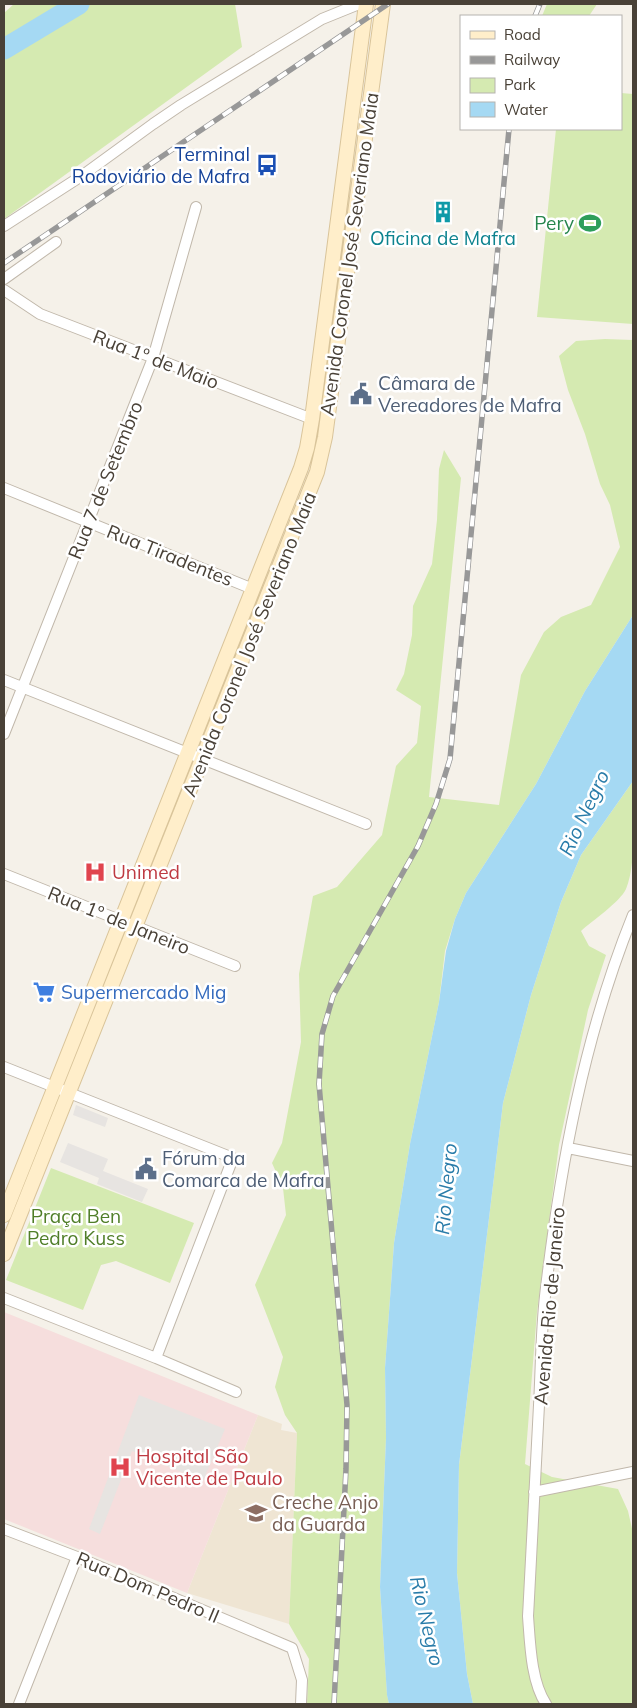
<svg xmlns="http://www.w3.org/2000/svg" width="637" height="1708" font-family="Mulish,sans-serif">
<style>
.education{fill:#efe5d3}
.medical{fill:#f6dedd}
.green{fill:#d5eab1}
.parking{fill:#e7e4e1}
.water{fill:#a5d9f3}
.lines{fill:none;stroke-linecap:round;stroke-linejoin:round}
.river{stroke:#a5d9f3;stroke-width:21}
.street-casing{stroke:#c1b8ab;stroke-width:12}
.secondary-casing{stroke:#d9c49a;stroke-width:16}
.street{stroke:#fff;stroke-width:10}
.secondary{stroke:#ffeeca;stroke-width:14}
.rail-casing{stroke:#989898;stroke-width:5.5}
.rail{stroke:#fff;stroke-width:4;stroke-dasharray:11;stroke-linecap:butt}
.labels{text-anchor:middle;stroke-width:5;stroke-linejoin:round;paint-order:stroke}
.transit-label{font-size:19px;fill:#164399;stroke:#fff;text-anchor:end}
.leisure-label{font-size:19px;fill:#27864d;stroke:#fff;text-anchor:end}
.culture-label{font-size:19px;fill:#0d838f;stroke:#fff}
.street-label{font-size:19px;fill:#494137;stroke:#fff}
.service-label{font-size:19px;fill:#4e5e75;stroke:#fff;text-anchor:start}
.health-label{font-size:19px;fill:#be3a42;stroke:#fff;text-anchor:start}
.shop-label{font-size:19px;fill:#366cbe;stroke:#fff;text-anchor:start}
.park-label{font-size:19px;fill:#4f7e28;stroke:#fff}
.education-label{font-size:19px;fill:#785e54;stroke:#fff;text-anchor:start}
.water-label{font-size:20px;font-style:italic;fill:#297ca9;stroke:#fff}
</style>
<rect width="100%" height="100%" fill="#f5f1e9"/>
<path class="education" d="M258,1415l24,9 -1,6 16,3 -8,191 -102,-31z"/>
<path class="medical" d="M4,1312l254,103 -71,178 -183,-74z"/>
<path class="green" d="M14,4h221l7,43 -238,172v-206z
M547,4h50l-8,12h-47z
M621,93l12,1v230l-96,-7 19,-188h65z
M605,339l28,1v275l-48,76 -49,93 -70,109 -11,26 -10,32 -6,51 -29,142 -16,99 -9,125 1,70 -6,149 7,107 2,10h-82l2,-45 -20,-35 8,-191 -12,-18 -10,-28 8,-30 -28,-72 31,-70 -3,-27 -11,-25 10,-20 19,-101 -2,-68 14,-78 24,-9 45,-52 14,-69 21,-23 4,-37 -25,-16 8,-16 8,-39 1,-29 19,-42 5,-44 2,-51 5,-19 17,28 -32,319 70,8 22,-130 23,-43 17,-15 30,-12 29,-58 -10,-42 -10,-21 -15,-50 -17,-44 -9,-34 17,-15z
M633,781c0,30 4,82 -7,108 -6,13 -34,32 -45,42l8,15 17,9 -18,55 -29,135 -22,167 -12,152 27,13 66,12 10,22 5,22v171h-160l-6,-30 -10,-101 2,-108 44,-362 28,-108 30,-93 20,-47z
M51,1168l143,55 -24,60 -54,-22 -15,4 -18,45 -77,-30z"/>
<path class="parking" d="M76,1105l32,13 -3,9 -32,-12z
M68,1143l40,16 -5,12 45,18 -6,13 -45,-18 2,-6 -39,-16z
M139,1395l86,34 -22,52 -71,-30 -32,83 -11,-5z"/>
<path class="water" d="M633,615v166l-52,74 -20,47 -30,93 -28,108 -44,362 -2,108 10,101 6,30h-84l-2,-9 -7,-108 6,-149 -1,-70 9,-125 16,-99 29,-142 7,-51 9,-32 11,-26 70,-109 49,-93z"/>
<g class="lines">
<path class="river" d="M4,49l75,-45"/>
<g class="street-casing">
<path id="street" d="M4,226l79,-51 70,-51 28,-19 141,-86 37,-15
M4,279l52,-37
M4,290l36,24 272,105
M4,488l249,101
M4,680l362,144
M4,734l149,-376 43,-151
M4,874l231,92
M4,1067l229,91 -77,200
M568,1148l65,13
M4,1298l152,60 80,34
M534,1492l99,-20
M4,1529l73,28 215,91 10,32 -1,24
M19,1704l58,-147
M546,1704c-15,-22 -16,-62 -18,-88 4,-70 7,-140 11,-211 2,-36 2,-73 6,-109 15,-129 39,-260 88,-381"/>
</g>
<g class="secondary-casing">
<path id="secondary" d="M4,1215l297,-747 6,-20 5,-29 54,-415
M4,1254l313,-782 8,-35 58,-433"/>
</g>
<use href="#street" class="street"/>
<use href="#secondary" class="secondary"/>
<g class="rail-casing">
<path id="rail" d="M535,16l5,-12
M4,263l384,-259
M334,1704l12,-235 1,-64 -28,-321 3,-50 11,-38 85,-150 18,-42 14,-45 59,-630"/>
</g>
<use href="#rail" class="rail"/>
</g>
<defs>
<g id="bus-bare" transform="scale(1.725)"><path d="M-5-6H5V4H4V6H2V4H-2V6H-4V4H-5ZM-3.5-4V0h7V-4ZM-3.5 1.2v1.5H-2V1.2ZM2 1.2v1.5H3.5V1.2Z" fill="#1a4fb4" stroke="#fff" stroke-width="2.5" paint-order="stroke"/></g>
<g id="building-bare" transform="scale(1.725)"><path d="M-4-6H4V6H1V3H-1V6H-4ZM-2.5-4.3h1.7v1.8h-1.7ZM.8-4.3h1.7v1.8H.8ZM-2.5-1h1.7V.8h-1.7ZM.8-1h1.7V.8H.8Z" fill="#0f9aa8" stroke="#fff" stroke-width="2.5" paint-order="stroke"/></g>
<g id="stadium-bare" transform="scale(1.725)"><path d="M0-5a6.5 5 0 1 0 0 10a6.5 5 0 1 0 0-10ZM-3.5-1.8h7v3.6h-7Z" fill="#2e9e5b" stroke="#fff" stroke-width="2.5" paint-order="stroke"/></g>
<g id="civic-bare" transform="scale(1.725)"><path d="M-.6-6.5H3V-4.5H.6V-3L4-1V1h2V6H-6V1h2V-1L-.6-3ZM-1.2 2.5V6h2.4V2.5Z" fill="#5c6f8a" stroke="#fff" stroke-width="2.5" paint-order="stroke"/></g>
<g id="hospital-bare" transform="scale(1.725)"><path d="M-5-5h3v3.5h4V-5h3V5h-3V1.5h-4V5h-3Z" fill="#e0444e" stroke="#fff" stroke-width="2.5" paint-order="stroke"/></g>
<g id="supermarket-bare" transform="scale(1.725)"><path d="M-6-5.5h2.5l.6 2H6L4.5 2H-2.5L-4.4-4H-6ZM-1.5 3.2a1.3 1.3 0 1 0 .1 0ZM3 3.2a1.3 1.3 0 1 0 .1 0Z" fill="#3f7fe0" stroke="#fff" stroke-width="2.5" paint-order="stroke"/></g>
<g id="school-bare" transform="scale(1.725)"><path d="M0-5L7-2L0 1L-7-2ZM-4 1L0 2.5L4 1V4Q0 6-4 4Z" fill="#8d6e63" stroke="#fff" stroke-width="2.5" paint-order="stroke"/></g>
</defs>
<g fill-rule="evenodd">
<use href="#bus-bare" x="267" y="165"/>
<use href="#building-bare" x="443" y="212"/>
<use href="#stadium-bare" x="590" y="223"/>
<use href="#civic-bare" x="361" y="394"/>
<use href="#hospital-bare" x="95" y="872"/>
<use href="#supermarket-bare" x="44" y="992"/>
<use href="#civic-bare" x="146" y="1169"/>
<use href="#hospital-bare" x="120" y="1467"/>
<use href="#school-bare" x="256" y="1513"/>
</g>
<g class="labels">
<g class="transit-label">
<text x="250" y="161">Terminal<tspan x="250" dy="22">Rodoviário de Mafra</tspan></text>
</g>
<g class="leisure-label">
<text x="574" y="230">Pery</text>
</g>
<g class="culture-label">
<text x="443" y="245">Oficina de Mafra</text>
</g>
<g class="street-label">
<text transform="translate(349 254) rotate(-82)" y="7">Avenida Coronel José Severiano Maia</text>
<text transform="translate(156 359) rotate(21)" y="7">Rua 1º de Maio</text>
<text transform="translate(105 480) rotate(-68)" y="7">Rua 7 de Setembro</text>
<text transform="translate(170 555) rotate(22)" y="7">Rua Tiradentes</text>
<text transform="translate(249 644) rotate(-68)" y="7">Avenida Coronel José Severiano Maia</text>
<text transform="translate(119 920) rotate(22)" y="7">Rua 1º de Janeiro</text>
<text transform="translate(549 1306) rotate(-85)" y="7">Avenida Rio de Janeiro</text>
<text transform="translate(148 1587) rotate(23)" y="7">Rua Dom Pedro II</text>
</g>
<g class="service-label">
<text x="378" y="390">Câmara de<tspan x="378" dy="22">Vereadores de Mafra</tspan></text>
<text x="162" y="1165">Fórum da<tspan x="162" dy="22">Comarca de Mafra</tspan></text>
</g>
<g class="health-label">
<text x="112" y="879">Unimed</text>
<text x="136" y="1463">Hospital São<tspan x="136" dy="22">Vicente de Paulo</tspan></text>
</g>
<g class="shop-label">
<text x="61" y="999">Supermercado Mig</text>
</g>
<g class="park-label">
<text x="76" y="1223">Praça Ben<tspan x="76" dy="22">Pedro Kuss</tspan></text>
</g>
<g class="education-label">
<text x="272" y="1509">Creche Anjo<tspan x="272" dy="22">da Guarda</tspan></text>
</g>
<g class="water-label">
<text transform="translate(584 813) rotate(-65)" y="7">Rio Negro</text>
<text transform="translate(446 1189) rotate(-85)" y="7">Rio Negro</text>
<text transform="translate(427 1621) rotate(77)" y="7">Rio Negro</text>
</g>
</g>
<rect width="637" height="1708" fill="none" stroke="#494137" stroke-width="10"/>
<rect x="460" y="15" width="162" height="115" fill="#ffffff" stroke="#b6b3af"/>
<rect x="470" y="31" width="25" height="8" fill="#ffeeca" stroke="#b6b3af"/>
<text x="504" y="40" font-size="15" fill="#494137">Road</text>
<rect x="470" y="56" width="25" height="8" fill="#989898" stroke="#b6b3af"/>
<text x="504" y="65" font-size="15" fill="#494137">Railway</text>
<rect x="470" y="78" width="25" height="15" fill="#d5eab1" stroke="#b6b3af"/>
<text x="504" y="90" font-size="15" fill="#494137">Park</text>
<rect x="470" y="102" width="25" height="15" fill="#a5d9f3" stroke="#b6b3af"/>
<text x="504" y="115" font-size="15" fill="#494137">Water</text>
</svg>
